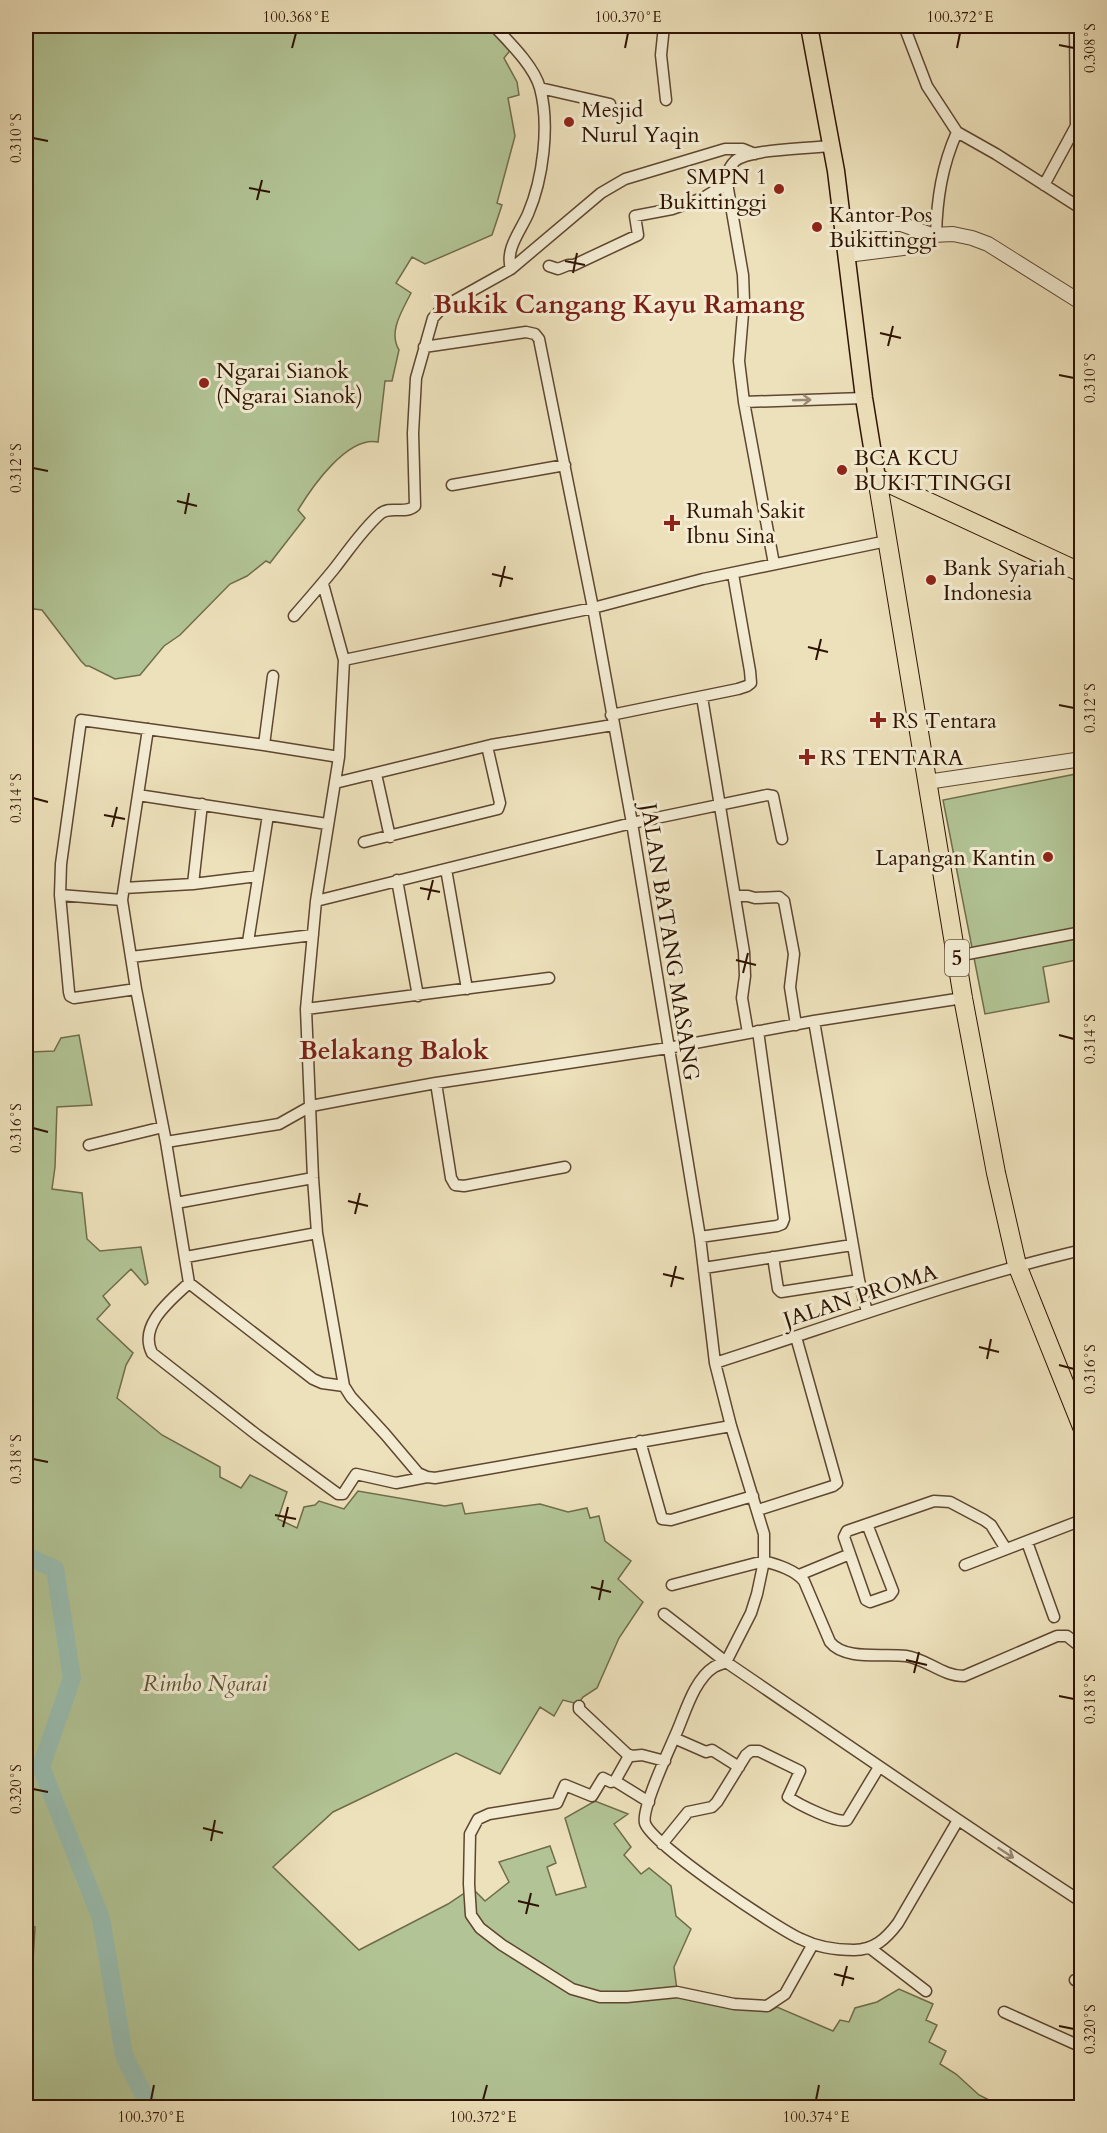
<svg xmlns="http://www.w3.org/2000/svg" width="1107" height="2133" font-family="Cardo,serif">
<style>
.green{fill:#b2c495;stroke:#706c4a;stroke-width:1.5}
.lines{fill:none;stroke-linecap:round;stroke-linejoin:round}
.river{stroke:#99beb1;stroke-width:18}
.minor-casing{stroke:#5e462f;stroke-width:13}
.tertiary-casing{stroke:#5e462f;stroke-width:16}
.primary-casing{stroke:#2e1300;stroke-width:19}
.trunk-casing{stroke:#2e1300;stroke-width:20}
.minor{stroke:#f3ecd3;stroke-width:10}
.tertiary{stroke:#f3ecd3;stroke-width:14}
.primary{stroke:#ede1bb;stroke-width:16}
.trunk{stroke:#ede1bb;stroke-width:18}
.oneway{stroke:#9a8a74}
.ticks{fill:none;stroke:#2e1300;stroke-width:2}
.poi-dot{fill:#8f2418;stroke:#f3ecd3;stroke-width:2}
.labels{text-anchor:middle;stroke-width:6;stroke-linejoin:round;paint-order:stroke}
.shield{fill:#f3ecd3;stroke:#69543f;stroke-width:1.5}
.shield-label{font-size:21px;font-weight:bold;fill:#2e1300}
.poi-label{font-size:22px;fill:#2e1300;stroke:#f3ecd3;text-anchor:start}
.street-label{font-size:22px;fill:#2e1300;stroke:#f3ecd3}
.park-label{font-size:22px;font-style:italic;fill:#5c5134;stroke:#f3ecd3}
.quarter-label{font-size:26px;font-weight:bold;fill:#7a1f14;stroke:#f3ecd3}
.neatline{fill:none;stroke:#2e1300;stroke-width:2}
.ticks-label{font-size:15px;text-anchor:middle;fill:#2e1300}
</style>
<rect width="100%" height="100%" fill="#ede1bb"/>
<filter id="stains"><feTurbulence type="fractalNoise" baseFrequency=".00333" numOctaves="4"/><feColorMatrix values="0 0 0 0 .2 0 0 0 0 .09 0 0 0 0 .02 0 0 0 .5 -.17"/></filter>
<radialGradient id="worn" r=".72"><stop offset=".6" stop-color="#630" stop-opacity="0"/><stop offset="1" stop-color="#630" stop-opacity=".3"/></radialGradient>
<path class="green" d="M26,26h469l17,22 -8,10 13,24 2,13 -11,3 7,38 -18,67 5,2 -10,30 -67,29 -13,-7 -16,26 15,10c-9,18 -23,39 -12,57l-7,31h-7l-7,61c-31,-6 -66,45 -80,68l7,8 -35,45 -4,-2 -19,15 -17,8 -50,51 -16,11 -24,29 -25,4 -26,-13h-3l-5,-5 -39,-51 -16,-2z
M1081,773v186l-38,8 6,35 -64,12 -42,-214z
M79,1035l13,70 -35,2 -2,60 -3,22 30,4 5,46 13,12 41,-4 7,36 -3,2 -14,-16 -28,27 7,9 -13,14 36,34 -7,12 -9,33 45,37 58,32v10l21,11 9,-13 37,17 -9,27 19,9 7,-21 11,-2 4,-4 25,8 14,-18 87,15 17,-3 3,11 75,-10 28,8 19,-4 3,10 9,-2 6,25 26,20 -13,18 25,23 -24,36 -22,50 -14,9 -5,7 -15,-4 -9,16 -14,-9 -40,67 -44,-21 -123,59 -60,55 86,83 89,-46 24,-16 13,13 24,-19 -10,-20 51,-16 6,17 -9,4 9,28 30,-8 -21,-69 30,-17 33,13 -14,10 17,23 -7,8 17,19 8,-6 22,18 5,30 15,13 -17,38 3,23 82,21h11l7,-4 56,24 7,-11 9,2 6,-14 22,-6 22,-13 34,15 -7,16 11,5 -8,17 17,9 -6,13 16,10 23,21 24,12h-977v-92l4,-5 5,-83 -9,-3v-879l4,-1 1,8 23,-1 7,-13z"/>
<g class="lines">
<path class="river" d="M26,1556l29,13 17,109 -31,89 60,151 23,137 26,53"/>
<g class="minor-casing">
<path id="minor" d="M494,26c15,16 40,40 46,62 10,37 3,91 -12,126 -8,18 -23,35 -17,55
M664,26l-3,29 5,45
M904,26l23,60 30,46 39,22 86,55
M540,88l70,16
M1044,185l32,-59 -1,-100
M936,235c1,-37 6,-69 21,-103
M549,266l9,3 10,-4h6l64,-30 -3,-19 37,-7 31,-11 24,-15
M424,347l102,-15 9,2 4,5 54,269 39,215 68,414 15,126 16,63 33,108v27l-7,33 -6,19 -25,49 -62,-48
M744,402l120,-4
M452,485l113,-20
M774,564l-30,-162 -5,-41 5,-60 -1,-26 -16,-92c0,-9 1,-15 8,-22 14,-12 76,-13 97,-15
M323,584l21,76 -5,97 -23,144 -10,108 7,169 4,55 27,153 7,11 34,37 33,39 9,4 8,1 296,-52
M294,616c14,-16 27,-31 40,-47 15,-19 28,-39 46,-55 10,-9 25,1 35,-8l-2,-73 3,-55 17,-60 10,-11 68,-38 90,-76 24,-14 100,-30h18l12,5
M344,660l249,-52 110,-29 184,-38
M702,697l42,255 1,24 -3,22 6,35
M611,715l127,-26 9,-3 4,-3 -1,-12 -17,-97
M148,729l-26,171 14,89 30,153 23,141 124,96 9,4 22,3
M264,745l9,-69
M376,774l14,63
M335,783l156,-38 122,-20
M138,795l189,29
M364,842l134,-33 2,-6 -13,-57
M446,869l21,120
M397,880l21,116
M193,884l9,-80
M124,888l69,-4 65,-8
M60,895l62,5
M735,896h13l7,2 24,-1 5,4 10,53 -4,33 6,38
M316,901l316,-78 135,-28 6,1 9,43
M248,942l20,-127
M957,956l125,-24
M131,957l182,-22
M136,989l-62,9 -4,-2 -1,-4 -9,-97 1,-31 20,-144 183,25 75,12
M306,1009l243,-31
M436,1083l15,95 4,7 9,1 101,-19
M1081,1121h1
M166,1142l113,-18 32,-18 42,-8 83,-15 232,-35 146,-27 149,-23
M89,1145l74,-18
M176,1203l137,-25
M700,1237l77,-11 5,-2 2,-5 -26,-188
M186,1257l131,-24
M773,1257l5,32 3,3 78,-12 -45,-259
M704,1268l148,-23
M859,1280l8,32
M189,1283c-18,17 -51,42 -37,70l105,82 81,59h5l13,-20 40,9 31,-6
M715,1363c122,-39 242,-84 367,-113
M640,1441l22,78 9,1 82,-24
M758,1510l75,-24 4,-3 -41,-146
M867,1524l26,67 -3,4 -20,7 -4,-2 -22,-63 3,-6 87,-30 16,1 34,18 7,5 15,24
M1027,1542l27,75
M965,1565l117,-45
M799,1575l51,-21
M672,1585l92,-24c14,4 31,9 40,20l26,61c15,19 54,11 76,14 21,3 36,20 58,20l93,-40h10l15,12
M579,1706v3l48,45 5,2 10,-1 23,6
M674,1738l32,14 6,-2 27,17
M629,1756l-14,25 -4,1 -8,-4 -11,18 -27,-11 -8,18 -68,11 -11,5 -8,15 -1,50 2,31 9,13 22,17 70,44 28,8h27l50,-5 57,12 33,2 18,-12 28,-50
M615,1781l34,21
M958,1820l-60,103c-12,16 -24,27 -44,27 -18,0 -37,-3 -53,-11 -25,-11 -150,-95 -156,-116 -4,-15 26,-77 33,-94 8,-19 17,-50 36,-62 3,-2 8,-3 12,-5 119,81 236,162 356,240
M662,1844l26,-32 24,-5 5,-5 29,-47 5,-4h8l41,20 -12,26c10,7 49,27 59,23l32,-53
M870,1948l56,43
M1075,1980l7,4
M1004,2012l78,35
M1080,2108l2,-5"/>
</g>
<g class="tertiary-casing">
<path id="tertiary" d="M843,224h58l31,11
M847,255l56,-7 29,-13 21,-1 19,4 16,6 94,59
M927,782l155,-23"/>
</g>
<g class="primary-casing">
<path id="primary" d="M809,26l27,145 28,227 13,80"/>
</g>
<g class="trunk-casing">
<path id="trunk" d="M877,478l86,520 33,175 21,92 65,162
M877,478l205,95"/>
</g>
<use href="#minor" class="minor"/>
<use href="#tertiary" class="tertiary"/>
<use href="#primary" class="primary"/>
<use href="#trunk" class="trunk"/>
</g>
<defs><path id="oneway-shaft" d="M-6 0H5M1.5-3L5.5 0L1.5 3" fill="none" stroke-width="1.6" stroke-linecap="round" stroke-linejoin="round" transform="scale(1.5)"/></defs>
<g class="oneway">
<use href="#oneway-shaft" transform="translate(802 400) rotate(-2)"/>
<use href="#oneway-shaft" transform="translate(1006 1853) rotate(33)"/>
</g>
<path class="ticks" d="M1059,45l15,3M292,48l4,-15M625,48l3,-15M957,48l3,-15M33,138l15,3M249,188l21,4M257,200l5,-20M565,261l20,4M573,273l4,-20M880,333l21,5M888,346l5,-20M1059,375l15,3M33,468l15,3M177,501l20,5M185,514l4,-21M492,574l21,5M500,587l5,-21M808,647l20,5M816,660l5,-21M1059,705l15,3M33,798l15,4M104,815l21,4M112,827l5,-20M420,888l20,4M428,900l5,-20M736,960l20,5M743,973l5,-20M1059,1035l15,4M33,1128l15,4M348,1201l20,5M355,1214l5,-21M663,1274l21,5M671,1287l5,-21M979,1347l20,5M987,1359l4,-20M1059,1365l15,4M33,1459l15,3M275,1515l21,4M283,1527l5,-20M591,1587l20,5M599,1600l4,-20M906,1660l21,5M914,1673l5,-21M1059,1696l15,3M33,1789l15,3M203,1828l20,5M211,1841l4,-21M518,1901l21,5M526,1914l5,-21M834,1974l20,5M842,1986l5,-20M1059,2026l15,3M151,2100l3,-15M483,2100l4,-15M816,2100l3,-15"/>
<g class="poi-dot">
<circle cx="569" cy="122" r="6"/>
<circle cx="779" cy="189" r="6"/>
<circle cx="817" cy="227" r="6"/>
<circle cx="204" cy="383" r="6"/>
<circle cx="842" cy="470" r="6"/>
<path d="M669 514h6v6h6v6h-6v6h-6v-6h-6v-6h6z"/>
<circle cx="931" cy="580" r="6"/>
<path d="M875 711h6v6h6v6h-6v6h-6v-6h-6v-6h6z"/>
<path d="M804 748h6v6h6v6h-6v6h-6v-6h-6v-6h6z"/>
<circle cx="1048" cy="857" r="6"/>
</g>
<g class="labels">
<rect class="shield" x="945" y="940" width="24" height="36" rx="4.5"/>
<g class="shield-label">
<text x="957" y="965">5</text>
</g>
<g class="poi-label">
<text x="581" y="117">Mesjid<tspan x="581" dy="25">Nurul Yaqin</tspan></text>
<text x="767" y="184" text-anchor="end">SMPN 1<tspan x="767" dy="25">Bukittinggi</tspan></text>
<text x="829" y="222">Kantor Pos<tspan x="829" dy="25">Bukittinggi</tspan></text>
<text x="216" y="378">Ngarai Sianok<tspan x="216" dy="25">(Ngarai Sianok)</tspan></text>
<text x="854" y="465">BCA KCU<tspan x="854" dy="25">BUKITTINGGI</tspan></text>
<text x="686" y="518">Rumah Sakit<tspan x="686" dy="25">Ibnu Sina</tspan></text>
<text x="943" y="575">Bank Syariah<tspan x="943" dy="25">Indonesia</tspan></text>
<text x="892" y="728">RS Tentara</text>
<text x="820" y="765">RS TENTARA</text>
<text x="1036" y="865" text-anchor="end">Lapangan Kantin</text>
</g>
<g class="street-label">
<text transform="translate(671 942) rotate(81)" y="8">JALAN BATANG MASANG</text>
<text transform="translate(860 1295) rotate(-18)" y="8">JALAN PROMA</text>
</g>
<g class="park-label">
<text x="205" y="1691">Rimbo Ngarai</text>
</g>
<g class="quarter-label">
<text x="619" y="313">Bukik Cangang Kayu Ramang</text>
<text x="394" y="1059">Belakang Balok</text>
</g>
</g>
<rect width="1107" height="2133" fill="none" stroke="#ede1bb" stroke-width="66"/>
<rect x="33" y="33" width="1041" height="2067" class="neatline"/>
<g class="ticks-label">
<text x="296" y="22">100.368°E</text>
<text x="628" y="22">100.370°E</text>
<text x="960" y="22">100.372°E</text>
<text transform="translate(1090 48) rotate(-90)" y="5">0.308°S</text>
<text transform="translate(16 138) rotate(-90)" y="5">0.310°S</text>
<text transform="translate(1090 378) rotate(-90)" y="5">0.310°S</text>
<text transform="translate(16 468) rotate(-90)" y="5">0.312°S</text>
<text transform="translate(1090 708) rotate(-90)" y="5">0.312°S</text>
<text transform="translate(16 798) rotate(-90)" y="5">0.314°S</text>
<text transform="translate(1090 1039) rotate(-90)" y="5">0.314°S</text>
<text transform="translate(16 1128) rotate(-90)" y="5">0.316°S</text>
<text transform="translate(1090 1369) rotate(-90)" y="5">0.316°S</text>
<text transform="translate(16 1459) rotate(-90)" y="5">0.318°S</text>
<text transform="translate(1090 1699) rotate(-90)" y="5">0.318°S</text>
<text transform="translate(16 1789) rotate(-90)" y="5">0.320°S</text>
<text transform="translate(1090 2029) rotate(-90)" y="5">0.320°S</text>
<text x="151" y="2122">100.370°E</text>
<text x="483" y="2122">100.372°E</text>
<text x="816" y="2122">100.374°E</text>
</g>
<rect width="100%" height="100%" filter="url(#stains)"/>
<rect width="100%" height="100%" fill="url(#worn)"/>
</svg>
